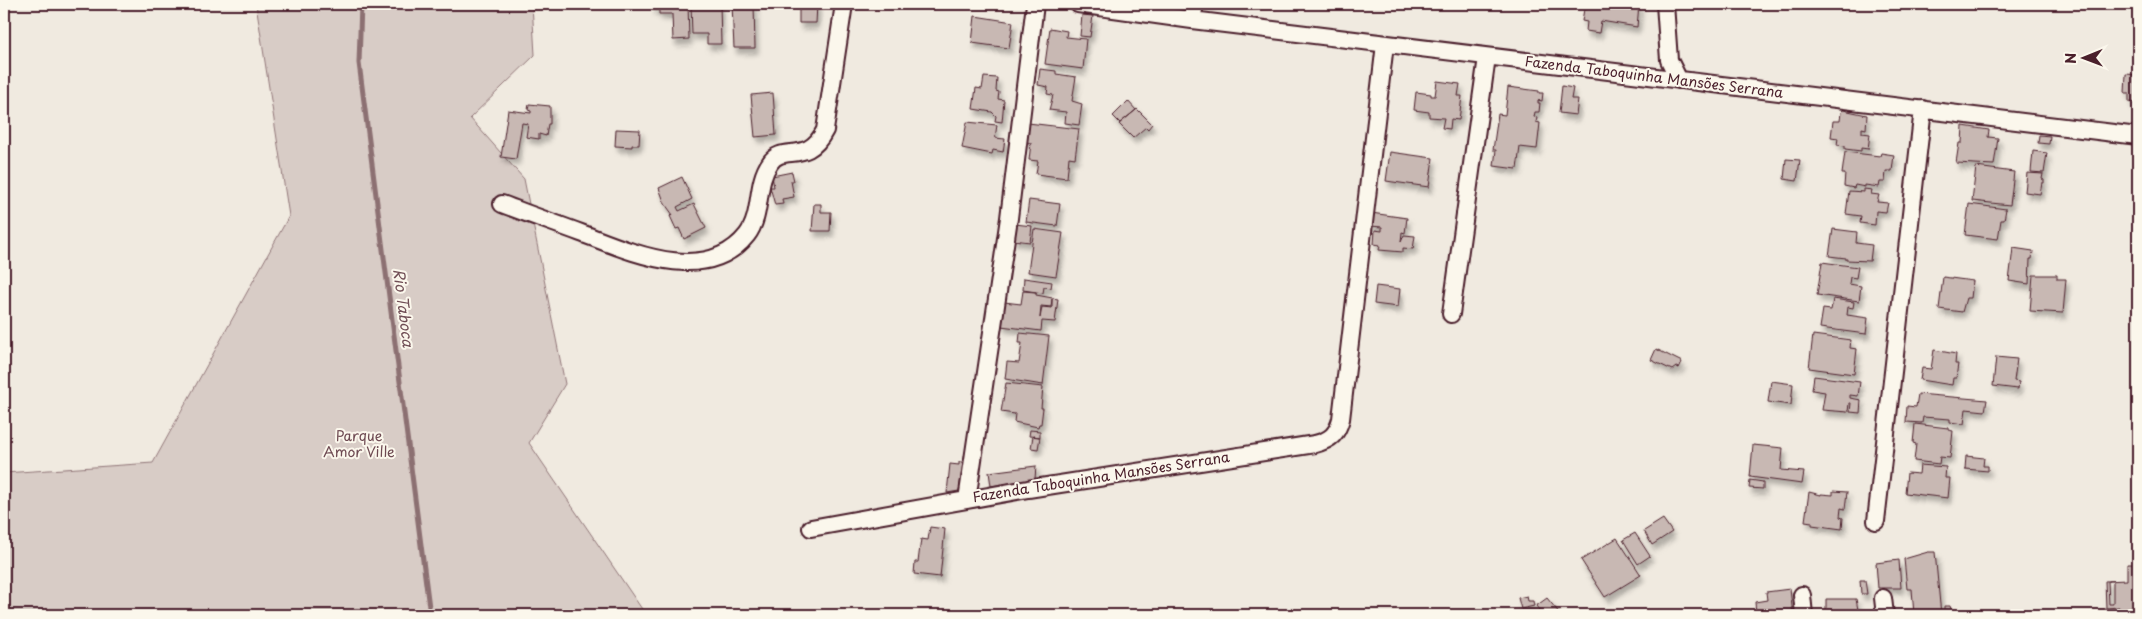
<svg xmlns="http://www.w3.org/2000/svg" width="2142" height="619" font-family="'Playpen Sans',sans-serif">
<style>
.green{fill:#d8ccc6;stroke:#917678}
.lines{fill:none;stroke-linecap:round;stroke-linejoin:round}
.stream{stroke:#8c6f72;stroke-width:5}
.building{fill:#c8b8b3;stroke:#4a1f2b;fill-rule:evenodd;filter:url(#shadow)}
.minor-casing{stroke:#4a1f2b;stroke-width:20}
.minor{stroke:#fbf7ec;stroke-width:16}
.labels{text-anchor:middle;stroke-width:4;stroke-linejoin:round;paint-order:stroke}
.street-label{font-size:14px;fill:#4a1f2b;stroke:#fbf7ec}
.park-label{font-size:14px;fill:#6e4a52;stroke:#fbf7ec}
.water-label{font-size:15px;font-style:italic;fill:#704e55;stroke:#fbf7ec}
</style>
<defs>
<filter id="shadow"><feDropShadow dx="3" dy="5.5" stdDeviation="2.5" flood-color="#0004"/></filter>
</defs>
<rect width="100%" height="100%" fill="#f0eae0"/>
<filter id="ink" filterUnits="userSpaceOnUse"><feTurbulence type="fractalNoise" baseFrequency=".02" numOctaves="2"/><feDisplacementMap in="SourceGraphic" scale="10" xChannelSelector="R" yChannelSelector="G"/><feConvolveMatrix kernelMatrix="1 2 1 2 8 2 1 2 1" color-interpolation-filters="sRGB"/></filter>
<g filter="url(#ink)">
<path class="green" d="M256,4h276l3,51 -65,63 54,61 41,205 -36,59 117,172h-642v-142l149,-10 136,-247z"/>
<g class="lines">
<path class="stream" d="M361,4l-2,59 71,552"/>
</g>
<path class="building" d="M653,4h35l1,35 -16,1 -1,-26h-13v-4h-6z
M691,4h29l1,40h-14v-10h-15z
M732,4h22l1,44h-21z
M799,4h18l-1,19h-17z
M1587,4h52l-2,23 -36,-6 -2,12 -13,-2 1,-9 -5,-1 2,-12 2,1z
M1082,15l11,1 -3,21 -10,-1z
M975,16l38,6 -4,26 -37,-5z
M1050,28l17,3 -1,6 20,2 -3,30 -38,-5z
M1040,69l16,2v3l20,3 -4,24 10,3 -3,21 -14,-2 1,-11 -17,-2 4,-15 -6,-1 1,-7 -10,-2z
M2126,74l12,1v28l-9,-1v-9h-4z
M984,77l13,1 -1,13 3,1 -1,7 6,1 -2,22 -7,-1 1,-5 -4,-4 -19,-3 3,-21 6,1z
M1437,81l23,3 -2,12h4l-3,24 -8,-1 -1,10 -8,-1 2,-10 -15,-1v-5l-15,-2 2,-18 15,2v2h4z
M1562,86l11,2 -2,11h7l-2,16 -17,-2z
M1508,87l31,4v2h4l-1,8 -4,-1v3h2l-1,9h-4l-1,5 3,1 -1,4 4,1 -3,26 -17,-2 -3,22 -23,-3 2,-16h-3l3,-21 2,-15 7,1z
M773,93l3,42 -21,2 -4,-42z
M1128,101l8,9 -16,13 -7,-7z
M529,104l21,2v18h-2l-2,12 -7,-2v5l-13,-2 2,-13 -6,-1 -6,36 -15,-2 7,-47 23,3v-2l-3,-1z
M1137,109l15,15 -4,5 -2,-2 -13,11 -14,-14z
M1843,110l24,5 -1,14 -4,-1v5l8,1 -2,15 -7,-1v3l-16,-2v-3l-8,-1 1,-7 -7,-1 2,-16h7l1,-9z
M967,122l30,3 -2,13 10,1 -2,13 -10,-2 -1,4 -30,-6z
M1028,123l51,6 -4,29 -6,-1 -2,21 -31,-4 2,-13 -9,-1 2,-17 -7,-1z
M1963,126l26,4 -1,7 10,1 -4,27 -38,-2 3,-20h3z
M616,129l24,1 -1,15h-7v2l-17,-1z
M2039,135l11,1 -1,8 -11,-1z
M2033,151l14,2 -3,20 -13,-1z
M1390,152l43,6 -4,29 -43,-6z
M1845,152l35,4 1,-3 13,2 -2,16h-6l-1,11h-5l-1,5 -14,-2v2l-10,-2 -1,3 -10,-2 1,-12h-3z
M1786,159l14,1 -3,21 -13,-2z
M1976,167l38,5 -4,33 -38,-4z
M792,172l2,9h-3l3,16 -12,2 1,5 -8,1 -5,-18h4l-2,-11z
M2027,173l16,1 -1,5 2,1v3h-2l-2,11 -15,-2z
M682,177l10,22 -15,8 2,4 15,-7 12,24 -22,11 -5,-11 -3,1 -6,-13 3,-1 -8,-11 -6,-16z
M1864,189l8,1 -1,4 8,1 -2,7 11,1 -2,9 -10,-1 -1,14 -15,-2 1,-7 -15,-2 3,-23 15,1z
M1029,200l31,4 -3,22 -31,-4z
M814,204h7v8h10l-1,19h-18z
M1969,204l37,5 -2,11h-3l-3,19 -33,-4z
M1371,213l36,5 -2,15 -3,-1 -1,10 3,-7 11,1 -2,13 -10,-1v4l-24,-2 1,-5 -6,-1 1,-14 7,1v-4l-12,-1z
M1015,224l17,2 -2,16 -17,-2z
M1034,229l29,4 -7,43 -28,-4z
M1833,229l24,3 -1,11 16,2 -2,16 -24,-1v-2l-17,-2z
M2013,248l20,3 -1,8h-2l-1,25 -20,-3z
M1822,262l36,5 -2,11 -6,-1 -1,7 12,2 -2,15 -42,-6z
M2033,275h24v4h9l-3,34 -33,-2z
M1943,277l30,4 -2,17h-5l-4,14 -23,-3z
M1024,278l28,4 -1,6 -7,-1 -1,6 -20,-3z
M1376,286l24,3 -2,18 -24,-3z
M1023,291l13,1v3l22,4 -3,23 -13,-1 -1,10 -40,-5 3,-24 17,2zM1052,299v9l-10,-1 -2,11 1,-12 10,1z
M1833,299l21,3 -1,6 -5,-1 -1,8 21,3 -2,16 -46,-6 3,-19 8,1z
M1020,333l29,3 -6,49 -38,-6 2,-17 12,1 3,-20h-3z
M1813,335l38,5 -1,8 7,1 -3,25 -45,-6z
M1656,349l26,13 -3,6 -3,-1 -4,3 -21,-10z
M1934,350l22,4 -1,10h3l-2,14h-3l-1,7 -32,-5 2,-12 9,1z
M1996,357l21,2 -3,22 5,1 -1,7 -25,-3z
M1814,376l46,6 -2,14 -8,-1v3l11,2 -1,13 -10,-1 1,-9h-2l-1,9 -26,-2 3,-18 -13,-2z
M1771,381l22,3 -2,21 -23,-3z
M1006,383l37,4 -2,21h2l-2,16h-2l-1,3 -24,-5 1,-8 -14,-2z
M1918,394l69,6 -2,11 -19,-2 -2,15 -14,-2v-3l-27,-2 -1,6 -16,-1 1,-16 9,1z
M1915,424l33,4v2l5,1 -3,27 -10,-1 -1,7 -25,-3 2,-17 -3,-1z
M1030,430l10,1v6l-11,-1z
M1033,436l7,1 -2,12 -7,-1z
M1753,445l30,3 -2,22 23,2 -2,12 -52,-7z
M1966,456l18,2 -1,8h5v5l-23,-2z
M959,462h4l-4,29 -12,2 3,-29 9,1z
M1920,465l26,2 -1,11h5l-2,20 -43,-5 2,-20 12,1z
M1036,466l-1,13 -44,7 -2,-14z
M1750,480l13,2v7l-14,-1z
M1833,491l14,1 -2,17 -4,-1 -1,9 3,1 -1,11 -30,-4v-3l-7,-1 4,-29 12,3v-1l12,1z
M1663,519l9,13 -20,13 -8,-14z
M930,527l15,2 -5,48 -26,-3 1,-12h3l3,-23 7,1z
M1635,533l15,23 -12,8 -15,-24z
M1617,538l24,37 -36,22 -24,-37z
M1928,552h7l6,63 3,-1v-8h6l3,9h-39l-2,-26h-5l-3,-30z
M1899,560l2,28h-23l-2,-25z
M2127,564h11v50l-18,1 -1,-8 -13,1 -1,-27 22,-1zM2108,581h5v23h-4z
M1860,580h5l2,14h-6z
M1790,589l3,26 -37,-1 -1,-12 12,-2 -1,-8z
M1527,596l1,5h5l1,5 -13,3 -3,-11z
M1547,598l14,17h-18l-7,-9z
M1826,599h30l3,16h-33z"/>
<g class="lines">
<g class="minor-casing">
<path id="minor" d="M1078,4l114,16 946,116
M1665,4l4,56 10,20
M1192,20l3,-16
M502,204c26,10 52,19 79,29 48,18 125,54 166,2 16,-21 8,-51 23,-72 13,-20 37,3 55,-33l19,-126
M1451,314l36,-257
M967,500l42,-282 26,-214
M1876,521l47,-412
M811,528l217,-39 287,-45c16,-4 22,-10 26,-25l44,-375
M1802,595l2,20
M1883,598l2,17"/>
</g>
<use href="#minor" class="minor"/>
</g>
</g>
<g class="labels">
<g class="street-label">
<text transform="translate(1654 77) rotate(7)" y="5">Fazenda Taboquinha Mansões Serrana</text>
<text transform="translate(1101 477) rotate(-9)" y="5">Fazenda Taboquinha Mansões Serrana</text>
</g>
<g class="park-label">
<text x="359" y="441">Parque<tspan x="359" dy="16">Amor Ville</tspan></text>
</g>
<g class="water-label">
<text transform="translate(403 308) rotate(83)" y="5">Rio Taboca</text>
</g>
</g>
<rect width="2142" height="619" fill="none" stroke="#fbf7ec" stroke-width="20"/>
<rect x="10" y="10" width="2122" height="599" fill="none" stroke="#4a1f2b" stroke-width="2" filter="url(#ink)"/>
<g transform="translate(2084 58) rotate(269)" stroke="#fbf7ec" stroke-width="4" paint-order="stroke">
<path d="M0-4L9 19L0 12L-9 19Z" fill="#4a1f2b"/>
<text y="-8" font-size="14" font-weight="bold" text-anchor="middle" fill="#4a1f2b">N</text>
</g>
</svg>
